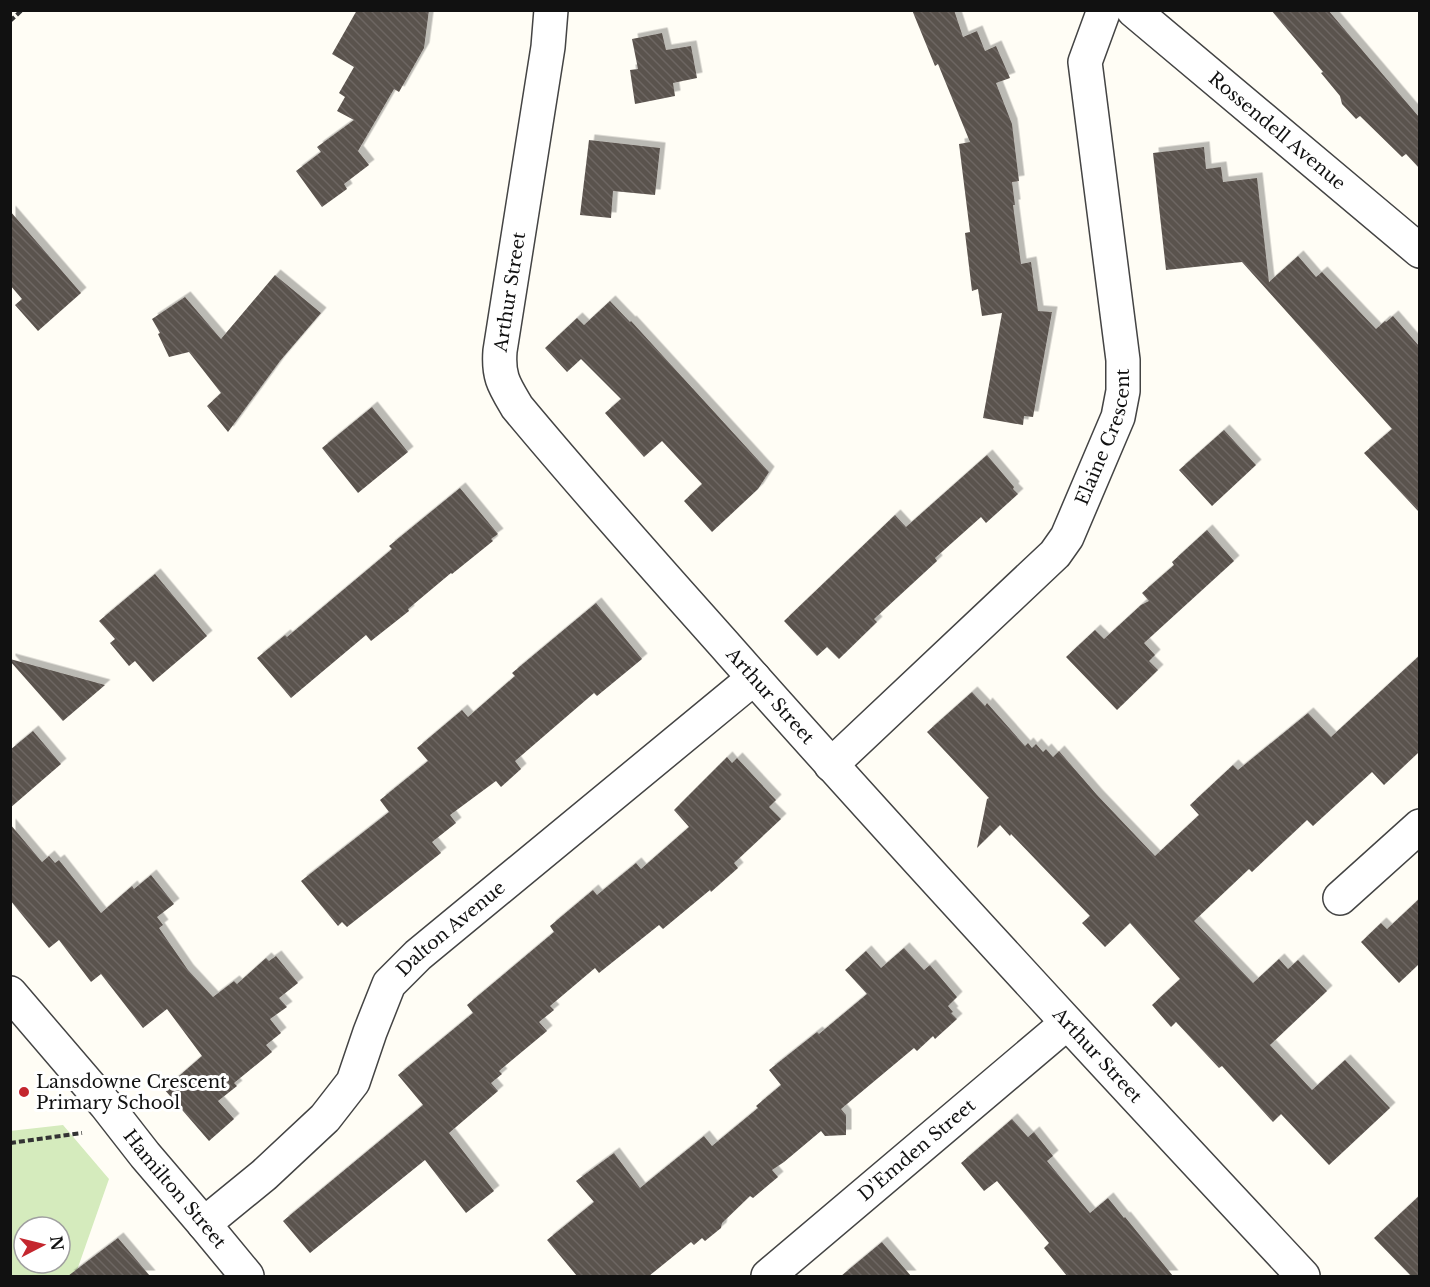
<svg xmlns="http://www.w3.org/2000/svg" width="1430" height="1287" font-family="'Libre Baskerville',serif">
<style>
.green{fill:#d5ebbd;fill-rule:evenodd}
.building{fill:url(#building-back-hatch);filter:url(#shadow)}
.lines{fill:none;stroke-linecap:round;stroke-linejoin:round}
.minor-casing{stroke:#444;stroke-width:36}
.path{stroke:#333;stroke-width:4;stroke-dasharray:6 3;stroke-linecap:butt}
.minor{stroke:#fff;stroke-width:33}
.poi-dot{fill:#c4262e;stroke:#fff;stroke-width:2}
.labels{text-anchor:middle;stroke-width:6;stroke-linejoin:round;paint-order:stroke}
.street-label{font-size:18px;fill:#111;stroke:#fff}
.poi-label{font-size:18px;fill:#111;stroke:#fff;text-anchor:start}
</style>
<defs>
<pattern id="building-back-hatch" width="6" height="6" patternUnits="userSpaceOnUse" patternTransform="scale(1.5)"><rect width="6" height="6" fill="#5a524d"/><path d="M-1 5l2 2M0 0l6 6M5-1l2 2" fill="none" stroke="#6d6662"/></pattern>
<filter id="shadow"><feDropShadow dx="5.5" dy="-5.5" stdDeviation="0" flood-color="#0004"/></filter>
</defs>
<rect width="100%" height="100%" fill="#fffdf5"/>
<path class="green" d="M63,1125l46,54 -34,97h-64l-1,-145zM24,1227h36v36h-36z"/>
<path class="building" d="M357,10h72l-5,38 -25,44 -5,-3 -36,62 11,14 -25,19 3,5 -25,18 -26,-36 25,-19 -4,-5 37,-27 -17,-9 8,-14 -6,-4 15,-26 -22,-13z
M912,10h42l9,27 14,-6 8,20 11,-5 14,32 -14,5 16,41 7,57 -7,1 3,23h-2l8,59 10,-2 7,49 14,1 -19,105 -9,-1 -1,9 -40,-7 19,-105 -20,3 -4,-27 -6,2 -7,-58 5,-1 -11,-88 11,-2 -32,-78 -3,2z
M1271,10h57l91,107v51l-13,-14 -4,3 -42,-41 -4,3 -14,-15 -2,-8 -19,-23 2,-1z
M662,33l4,17 25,-4 6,32 -24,5 2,13 -40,8 -5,-34 8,-1 -6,-30z
M589,140l71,8 -5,47 -42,-4 -2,27 -31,-3z
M1204,147l2,22 15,-2 2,15 34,-4 12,104 29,-26 18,21 6,-5 54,57 9,-8 1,1 7,-6 26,30v166l-55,-59 28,-24 -150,-167 -76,8 -13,-117z
M10,211l71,82 -43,38 -23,-26 7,-6 -12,-14z
M275,275l46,38 -41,48 -52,71 -21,-26 14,-13 -32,-41 -20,5 -11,-23 2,-1 -8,-14 33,-22 36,42z
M610,301l20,21 1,-1 138,151 -11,17 -46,43 -28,-31 18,-17 -40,-43 -18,16 -39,-44 16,-14 -40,-40 -14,13 -22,-24 32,-30 7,7z
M372,407l36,45 -50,41 -36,-45z
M1224,430l32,35 -44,41 -33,-36z
M987,455l27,32 -1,2 5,5 -32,29 -5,-6 -46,41 2,3 -63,58 3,3 -38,37 -12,-12 -10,9 -33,-35 111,-106 11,12z
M460,488l38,46 -7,5 2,2 -41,33 -1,-1 -43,36 1,2 -38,30 -5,-6 -75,63 -34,-40 28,-23 2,2 105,-88 -3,-3z
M1207,530l27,31 -90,82 11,12 -6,6 9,9 -41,40 -51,-53 29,-27 9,9 37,-34 8,-4 -7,-8 32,-28 -2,-3z
M155,574l52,62 -54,46 -18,-21 -6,5 -19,-23 5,-4 -16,-18z
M596,603l46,56 -45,37 -3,-3 -79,68 6,8 -20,18 -5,-6 -46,34 6,8 -24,19 9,11 -94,74 -5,-5 -4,4 -37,-45 88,-69 -9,-12 48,-39 -11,-13 45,-38 6,7 47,-41 -3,-3z
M1419,656v96l-35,33 -12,-13 -59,54 -6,-6 -55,52 -3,-3 -55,52 59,62 26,-24 9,10 10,-9 29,31 -57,54 42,45 33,-30 45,48 -61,57 -48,-51 -8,8 -51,-56 -3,2 -43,-46 -5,5 -19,-22 28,-26 -50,-56 -25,24 -23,-24 8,-7 -79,-82 -1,2 -10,-11 -23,23 10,-49 2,-1 -62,-66 45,-40 13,14 2,-3 38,43 3,-3 4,5 4,-4 7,8 3,-3 7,8 6,-6 38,44 58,61 44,-41 -9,-10 43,-40 5,5 70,-57 23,24z
M10,659l95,26 -42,36 -53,-60z
M33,731l28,33 -51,44v-58z
M727,757l5,6 5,-5 39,42 -7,7 12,12 -47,44 4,5 -27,24 -1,-2 -47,39 -4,-4 -60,48 -4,-5 -45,38 4,4 -15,12 8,9 -48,40 3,3 -11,9 7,8 -49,42 45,58 -28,22 -41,-53 -115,93 -27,-32 140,-116 -25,-30 75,-62 -6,-8 87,-73 -4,-6 43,-36 4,5 39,-32 5,6 48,-42 -15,-17z
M10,824l32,38 7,-6 6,7 4,-3 42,53 31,-27 2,3 17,-14 23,29 -17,13 6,8 -4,3 29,42 25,27 21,-16 3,3 29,-26 3,3 7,-5 22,27 -19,15 8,9 -17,12 11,14 -15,12 6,7 -38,31 3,3 -19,15 16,18 -25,22 -45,-52 38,-33 -35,-47 -24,19 -42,-54 -10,8 -32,-42 -10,8 -39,-48z
M1419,899v65l-20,19 -38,-41 20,-19 6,6z
M904,948l20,22 6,-5 27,32 -9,9 5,6 -2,1 6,6 -22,20 -2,-3 -16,15 -3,-3 -73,61 5,6v20l-21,1 -4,-5 -37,31 -12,8 6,7 -25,21 -3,-2 -28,27 -1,5 -16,13 -3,-3 -8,7 -3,-3 -42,34h-72l-30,-36 47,-38 -18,-21 38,-28 26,35 64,-52 8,10 46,-38 -2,-2 25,-21 -12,-15 48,-38 2,2 48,-40 -22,-24 21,-19 15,17z
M1012,1119l16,18 6,-5 19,24 -6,5 43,52 18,-15 16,20 1,-1 48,59h-106l-23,-28 5,-5 -52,-62 -13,10 -23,-28z
M1419,1196v80h-8l-37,-38z
M118,1238l32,38h-82z
M882,1242l29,34h-70z"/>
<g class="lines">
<g class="minor-casing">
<g id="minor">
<path id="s1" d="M551,10l-3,37 -48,304c-2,26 4,34 17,56 69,83 141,163 213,244 188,212 380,419 573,625"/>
<path id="s2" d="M1133,10l287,241"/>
<path id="s3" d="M831,765l224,-211 12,-17 51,-120 5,-26v-31l-38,-298 19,-52"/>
<path d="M1340,898l80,-72"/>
<path id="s4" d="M10,993l96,112 39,50 59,69 43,52"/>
<path id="s5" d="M204,1224l60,-49 61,-57 28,-36 17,-50 19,-48 29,-29 336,-277"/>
<path id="s6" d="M768,1276l299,-253"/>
</g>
</g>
<path class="path" d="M10,21l12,-11
M10,1143l72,-10"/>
<use href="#minor" class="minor"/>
</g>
<circle class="poi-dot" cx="24" cy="1092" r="6"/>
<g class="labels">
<g class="street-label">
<text dy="6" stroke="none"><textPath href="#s2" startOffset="188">Rossendell Avenue</textPath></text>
<text transform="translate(510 292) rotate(-81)" y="6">Arthur Street</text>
<text dy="6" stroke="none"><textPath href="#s3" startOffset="436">Elaine Crescent</textPath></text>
<text dy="6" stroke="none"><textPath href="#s1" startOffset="789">Arthur Street</textPath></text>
<text dy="6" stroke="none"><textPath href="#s5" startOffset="394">Dalton Avenue</textPath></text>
<text dy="6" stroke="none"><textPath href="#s1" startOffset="1275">Arthur Street</textPath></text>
<text dy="6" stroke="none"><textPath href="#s6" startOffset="195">D'Emden Street</textPath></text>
<text dy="6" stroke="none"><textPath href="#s4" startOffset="256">Hamilton Street</textPath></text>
</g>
<g class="poi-label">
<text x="36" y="1088">Lansdowne Crescent<tspan x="36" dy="21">Primary School</tspan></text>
</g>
</g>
<rect width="1430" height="1287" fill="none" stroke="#111111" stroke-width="24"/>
<g transform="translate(42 1245) rotate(83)"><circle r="28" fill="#ffffff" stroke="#a0a0a0" stroke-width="1.5"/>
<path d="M0-4.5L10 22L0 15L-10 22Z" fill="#c4262e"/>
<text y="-9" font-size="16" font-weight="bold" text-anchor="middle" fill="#111111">N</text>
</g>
</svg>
